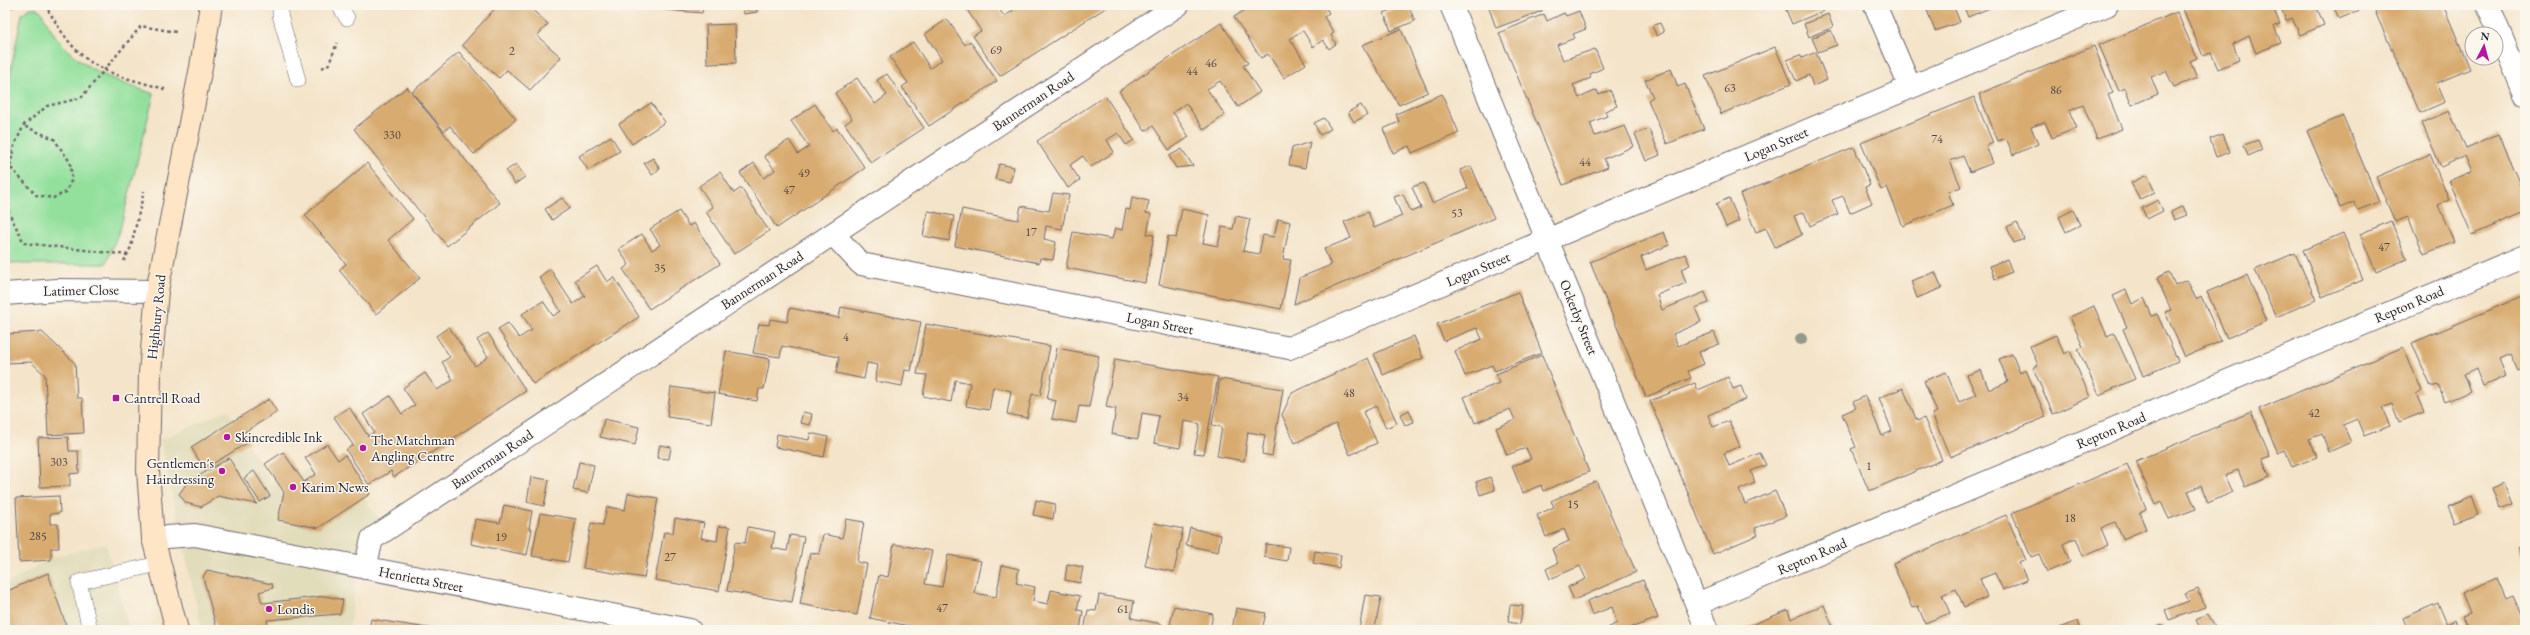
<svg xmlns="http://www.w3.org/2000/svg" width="2530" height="635" font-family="'EB Garamond',serif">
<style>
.built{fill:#e1dcba}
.green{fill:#93e09d;stroke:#5a816c}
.building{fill:#d8ab6f}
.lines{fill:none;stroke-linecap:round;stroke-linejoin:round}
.lane-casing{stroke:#6c666d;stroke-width:16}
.street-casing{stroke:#6c666d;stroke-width:24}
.secondary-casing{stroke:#6c666d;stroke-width:24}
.path{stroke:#6c666d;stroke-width:2.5;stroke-dasharray:3 3;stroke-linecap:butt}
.lane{stroke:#fff;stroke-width:15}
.street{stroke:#fff;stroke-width:22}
.secondary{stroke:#fde5c5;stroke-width:22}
.tree{fill:#93998b}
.poi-dot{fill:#b5179e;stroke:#fbf7ec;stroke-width:1.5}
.labels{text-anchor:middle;stroke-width:3;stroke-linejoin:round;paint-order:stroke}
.number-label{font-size:12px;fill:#504448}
.street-label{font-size:14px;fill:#22223b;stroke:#fbf7ec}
.poi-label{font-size:14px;fill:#22223b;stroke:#fbf7ec;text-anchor:start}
</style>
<rect width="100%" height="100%" fill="#fbf7ec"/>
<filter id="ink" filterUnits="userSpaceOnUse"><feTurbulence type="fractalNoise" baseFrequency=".025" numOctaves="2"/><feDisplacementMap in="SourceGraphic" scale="8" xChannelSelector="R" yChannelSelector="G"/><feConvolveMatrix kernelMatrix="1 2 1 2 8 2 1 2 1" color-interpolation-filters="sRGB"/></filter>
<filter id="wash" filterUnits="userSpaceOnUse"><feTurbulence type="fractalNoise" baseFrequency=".012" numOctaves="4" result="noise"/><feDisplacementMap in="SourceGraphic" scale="16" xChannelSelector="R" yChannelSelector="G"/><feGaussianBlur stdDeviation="0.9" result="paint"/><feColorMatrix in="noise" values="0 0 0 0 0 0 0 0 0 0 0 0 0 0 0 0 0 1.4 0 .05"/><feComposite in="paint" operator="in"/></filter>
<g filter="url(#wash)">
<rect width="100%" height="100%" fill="#f4e4c9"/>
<path class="built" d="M228,410l43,74 62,-25 59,76 -32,17 -11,78h-147l-42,-190z
M106,543l23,87h-124v-45l44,-26z"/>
<path class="green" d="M30,8h5l5,2c7,11 13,25 22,34 25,28 57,38 92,50l-33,132 -15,38h-85l-16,-2v-163l17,-85z"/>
<g id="blocks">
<path class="building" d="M498,5h29l21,19 -11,12 24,21 -31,33 -23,-20 -8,8 -37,-33z
M655,5h48l-1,8 -47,-4z
M742,5h14l1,7 -13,2z
M964,5h32l8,11 9,-5 -4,-6h101l-110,71 -27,-40 8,-5z
M1253,5h71l5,8 -5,4 10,16 -3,2 5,9 -7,5 -6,-9 -10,7 -10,-16 -8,4 -5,4 16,25 -22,14 -16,-24 -7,4 -27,-41z
M1402,5h6l7,16 -24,10 -7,-18z
M1488,5h52l2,6 -46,17z
M1784,5h36l3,6 -31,13z
M1925,5h28l7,17 -25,9z
M1963,5h34l-29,12z
M2193,5h79l8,19 -6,2 7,17 -25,10 -7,-17 -16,8 6,16 -21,9 -7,-16 -8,3 -20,-47z
M2280,5h45l-8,3 7,17 -24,10 -8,-17 -6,3z
M2333,5h27l2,4 -23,10z
M2372,5h71l27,64 -33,14 8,19 -25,11z
M1579,11l7,18 -13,5 2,4 -18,7 6,15 32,-11 8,19 -13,6 1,4 -18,7 6,13 18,-8 2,5 11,-5 7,16 -12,5 2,5 -17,7 5,13 30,-10 9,20 -30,13 4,8 -45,18 -64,-152 45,-19 3,7 17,-8 2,3z
M2177,12l20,46 -7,3 7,17 -23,9 -8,-16 -15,6 7,17 -26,11 -7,-17 -6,3 -20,-46z
M1828,14l5,13 -24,10 -5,-13z
M947,19l18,26 5,-4 27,40 -68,45 -27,-39 6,-4 -18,-26 23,-15 17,26 12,-8 -17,-26z
M1221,23l27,40 -5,3 17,26 -22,15 -18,-26 -13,8 18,26 -21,15 -18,-27 -13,9 16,25 -20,13 -16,-24 -8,5 -26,-40z
M1660,23l4,9 -7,4 -5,-10z
M735,24l1,39 -29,1 -1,-39z
M1401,29l27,63 -29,13 -37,-60z
M1831,30l6,15 -19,7 -6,-14z
M2094,46l19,47 -5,2 14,34 -25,10 -14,-34 -14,6 8,17 -25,10 -7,-16 -14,5 7,17 -25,11 -7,-17 -8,3 -19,-47z
M1775,47l16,37 -70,30 -16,-38z
M459,52l57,67 -42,35 -24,-28 -6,5 -32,-39z
M1816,52l11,28 -14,6 -4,-11 -13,6 -9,-21 13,-5 2,3z
M1671,69l7,18 7,-3 19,45 -37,15 -19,-44 5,-3 -8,-17z
M887,74l37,54 -53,35 -26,-39 7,-5 -17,-26 22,-15 18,26 12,-9 -10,-15z
M407,87l93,116 -53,43 -93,-117z
M1442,94l17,39 -47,20 -3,-7 -16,7 -10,-24 16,-7 -3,-8z
M1105,96l29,44 -8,5 -8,-12 -11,7 7,12 -23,15 -8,-11 -13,9 10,15 -12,8 -31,-47z
M1974,97l19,46 -7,3 7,17 -23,9 -7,-16 -13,5 11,26 -13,5 5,13 -50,21 -16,-39 -6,3 -20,-47z
M651,103l14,19 -33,22 -13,-20z
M815,104l18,27 4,-3 28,40 -88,60 -37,-55 14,-10 10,15 11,-8 -11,-14 25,-16 9,14 11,-7 -18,-26z
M1361,105l6,10 -13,7 -6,-10z
M2449,111l17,37 32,-14 27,62v16l-53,23 -23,-54 23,-10 -7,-15 -24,11 -19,-44z
M2343,116l36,86 -21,8 -4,-8 -14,6 -33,-77z
M1324,118l7,11 -11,6 -6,-12z
M1649,129l11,26 -14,6 -11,-27z
M2223,134l7,18 -14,5 -6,-18z
M611,136l9,15 -32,19 -9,-14z
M2258,140l4,10 -14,6 -4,-11z
M1310,142l-5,26 -16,-3 3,-17z
M1854,147l16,38 -5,2 7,16 -22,10 -7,-17 -11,4 6,14 -20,8 -8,4 -6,-14 -10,4 8,19 -27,12 -9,-19 -10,4 -16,-38z
M1182,149l11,17 -17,2 -7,-12z
M2430,154l19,46 -11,5 16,37 -30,12 -16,-37 -13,5 -19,-45z
M653,158l7,11 -8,6 -8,-12z
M367,163l46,56 -25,21 32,38 -44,36 -37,-44 7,-6 -41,-49z
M516,164l9,13 -10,7 -9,-13z
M999,164l15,3 -4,15 -15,-3z
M1471,166l23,52 -200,86 5,-26 32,-13 -7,-16 27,-11 -7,-16 24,-10 6,16 28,-12 -8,-19 9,-3 8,18 10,-4 -9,-21 12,-4 8,20 36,-15 -8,-18z
M720,172l14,21 7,-5 28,43 -35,23 -28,-42 7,-5 -14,-21z
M2147,175l8,17 -15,7 -9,-16z
M1053,193l16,2 -7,34 -16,-3 -2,13 12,3 -3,18 -13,-2 -1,5 -84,-17 7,-37 56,11 3,-14 28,5z
M1132,197l17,4 -3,12 5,1 -4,20 7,1 -9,48 -79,-15 7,-36 39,7 3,-11 7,2 4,-21 4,1z
M562,198l8,10 -18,12 -7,-11z
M1729,198l10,23 -13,6 -10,-23z
M2158,200l5,11 -16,8 -5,-11z
M2183,206l4,9 -13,5 -3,-8z
M1182,209l27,6 -6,28 15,3 4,-19 11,2 3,-13 14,3 -7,32 16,3 4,-19 11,2 4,-18 12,3 -7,37 8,1 -10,49 -122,-24 9,-49 8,2z
M2073,210l7,15 -14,7 -7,-15z
M679,211l10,15 5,-3 26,41 -71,45 -26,-40 6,-4 -10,-16 23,-15 10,16 8,-5 -10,-16z
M928,211l26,5 -5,25 -26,-5z
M2391,221l16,38 -31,13 -16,-38z
M2017,222l7,17 -10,4 -7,-16z
M1664,232l5,13 -28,12 5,13 39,-16 5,11 -9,4 5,14 -29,12 5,15 43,-18 4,11 -14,5 6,14 -28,12 5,12 36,-14 5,12 -20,8 5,12 -16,7 3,7 -45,19 -56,-135z
M2343,233l20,47 -41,17 -19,-47z
M2295,253l21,47 -40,17 -21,-47z
M2007,259l5,13 -17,7 -5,-13z
M597,266l10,16 7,-5 25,40 -106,67 -35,-55 10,-6 11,15 6,-4 7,-4 -10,-16 21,-13 10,15 8,-5 -22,-34 11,-8 23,35 12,-8 -10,-16z
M1935,272l7,16 -25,10 -6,-17z
M2169,272l6,13 12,-5 9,19 5,-3 20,45 -36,16 -20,-45 6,-2 -14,-32z
M2247,275l20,46 -40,17 -20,-46z
M2126,290l6,14 12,-6 8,18 5,-2 21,47 -35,15 -20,-47 4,-2 -14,-31z
M1518,292l24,61 -47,18 -3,-6 -27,11 -10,-25 27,-12 -5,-11 -33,13 -7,-17z
M2525,295v73l-7,3 -8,-17 -11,5 7,17 -23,10 -7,-18 -12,6 7,17 -26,11 -7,-17 -7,2 -19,-44z
M2094,306l13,30 7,-3 21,46 -36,16 -21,-46 5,-2 -13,-30z
M841,307l80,15 -10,49 -6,-1 -3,16 -27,-5 3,-16 -11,-2 -3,16 -28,-6 3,-16 -57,-11 -2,11 -27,-4 6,-29 10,1 1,-6 17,3 3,-14 49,10z
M926,324l124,22 -10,50 -8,-2 -5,24 -20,-4 4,-23 -12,-3 -6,-1 -4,23 -23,-4 4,-23 -15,-3 -4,22 -28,-6 4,-21 -10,-1z
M449,327l26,39 13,-9 -11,-17 11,-7 38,58 -132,86 -3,-6 -22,14 -23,-35 7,-5 -19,-28 15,-10 19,29 6,-4 -11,-18 27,-18 12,18 13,-9 -12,-17 10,-7 12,-8 12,17 16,-10 -11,-18 8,-5 -14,-21z
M42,332l33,31 2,35h5l2,35 -36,2 -3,-60 -14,-13 -26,1v-29z
M2056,335l8,19 6,-3 20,46 -37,17 -20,-46 5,-3 -8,-19z
M1414,336l9,22 -40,17 -9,-21z
M2403,347l19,44 -6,3 8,18 -25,10 -7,-18 -10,4 8,18 -26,10 -7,-17 -14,6 8,17 -22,10 -7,-18 -13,5 8,18 -25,10 -8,-17 -6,3 -19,-44z
M1057,348l42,8 -10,51 -10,-1 -3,17 -24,-4 4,-18 -9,-2z
M726,351l44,8 -6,30h-5l-2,12 -39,-7z
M2012,354l8,19 6,-3 20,47 -96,40 -18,-43 5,-2 -13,-31 22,-9 13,30 17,-7 -9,-20 14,-5 8,20 19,-8 -9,-23z
M1542,355l47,117 -46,19 -2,-6 -18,8 -11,-27 19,-7 -5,-11 -19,7 -11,-27 19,-8 -5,-11 -35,14 -11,-26 35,-14 -3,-9z
M1368,358l29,65 -11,5 -10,-22 -13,6 14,31 -27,12 -14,-31 -41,19 -13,-28 10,-22z
M1115,359l103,18 -14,77 -10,-1 6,-29 -16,-3 -4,27 -26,-5 5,-27 -17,-3 -4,26 -26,-5 4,-25 -10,-2z
M1728,377l5,12 8,-3 5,13 -38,16 5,12 16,-6 11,25 -16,7 5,13 31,-13 6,12 -15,6 4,12 -16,7 6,14 30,-13 11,25 -31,12 3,7 -45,19 -63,-153 45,-18 3,7z
M1220,379l63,10 -11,67 -10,-2 3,-19 -17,-3 -4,29 -27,-5 5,-29 -10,-2z
M671,387l44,6 -4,30 -44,-6z
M1903,388l14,33 7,-3 18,42 -73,31 -18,-42 5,-2 -14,-33 14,-6 -3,-6 12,-6 17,40 10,-5 -13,-33z
M269,399l8,13 -34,21 6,9 -45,27 -13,-22z
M1409,410l5,12 -9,3 -5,-10z
M803,412l9,2 -2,11 -10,-2z
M2251,412l19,44 -8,3 8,18 -25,10 -7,-17 -13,5 8,17 -25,11 -7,-18 -8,4 -5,2 8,18 -27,10 -8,-17 -6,3 -19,-44z
M604,419l35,8 -4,18 -35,-8z
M810,433l18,4 -4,20 -49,-10 2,-13 32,6z
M68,437l1,14h9l1,22 -9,1v12l-30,1 -2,-49z
M327,444l11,16 7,-5 25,39 -52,34 -40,-8 6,-28 -19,-28 18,-12 21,30 12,-8 -11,-16z
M660,445l11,2 -2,12 -12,-1z
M229,458l28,46 -39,-8 -17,11 -15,-4 -7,-9 8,-11z
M579,462l15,3 -6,28 -15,-3z
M2127,464l19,45 -7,3 7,17 -23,10 -8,-17 -8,3 -6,3 7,17 -25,11 -7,-18 -7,3 -6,3 7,18 -23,10 -8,-18 -8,3 -19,-44z
M254,471l16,25 -10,6 -16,-24z
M531,477l18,3 -5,26 -17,-4z
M1490,477l5,13 -15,5 -4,-13z
M1596,481l40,91 -62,28 -6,-13 18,-8 -6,-13 -30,13 -4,-10 12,-6 -6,-14 17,-8 -5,-12 -18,8 -9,-22 17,-8 -3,-6z
M2505,483l8,21 -13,5 -8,-21z
M628,493l30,5 -14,80 -61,-10 8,-45 12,2 4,-18 18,3z
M59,496l1,17 -10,1v10h8l1,24h-8v12l-32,2 -3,-64z
M2472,497l7,17 -24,9 -7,-16z
M1036,500l19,4 -2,15 -20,-4z
M504,505l28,6 -3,18h3l-5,26 -56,-11 4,-25 25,4z
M540,513l36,6 -8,43 -36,-6z
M2006,515l20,45 -7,3 8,17 -24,10 -8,-17 -15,6 7,18 -23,10 -8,-18 -14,6 8,18 -25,10 -7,-17 -6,2 -19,-44z
M675,518l29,5 -3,15 5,1 11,2 2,-15 11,1 -11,64 -64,-11 9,-48 9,1z
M846,519l18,3 -7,40 10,2 -10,51 -57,-11 10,-51 9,1 4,-20 19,4z
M1154,523l29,6 -9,43 -29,-6z
M748,527l27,5 -3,16 15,3 3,-16 14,2 -12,65 -65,-11 8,-49 10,1z
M1190,528l31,7 -3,17 -32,-7z
M894,544l38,7 -7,33 17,3 6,-32 33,6 -7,32 22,4 6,-32 17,4 -3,14 19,4 -2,14 15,3 3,-14 29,6 -3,14 6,1 -3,19h-152l-58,-12 9,-43 9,2z
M1266,544l23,3 -2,14 -23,-4z
M2525,544v18l-7,-15z
M1315,551l26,4 -2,13 -26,-5z
M1067,564l16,3 -3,16 -15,-3z
M207,570l65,14 1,4 -14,4 3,11 64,-7 17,4 -3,14 -73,6 2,10h-52l-14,-53z
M48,573l18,52 -13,5h-48v-38z
M2497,578l9,21 7,-3 12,27v7h-57l-6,-13 8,-3 -8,-21z
M1643,580l15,38 -33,12h-21l13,-7 -5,-16 -20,8 -5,-14z
M2198,589l7,18 -36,13 -4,-10 24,-9 -4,-7z
M1099,595l35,6 -3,17 31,6 -1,6h-77l4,-20 8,1z
M1365,595l16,2 -6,31 5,2h-21z
M2438,603l9,21 7,-4 4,10h-50l-5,-12z
M1510,605l13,1 -3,18 -12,-2z
M1824,605l9,23 -4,2 -85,-2 44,-18 3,9z
M1174,606l39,8 -3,16h-41z
M1236,608l30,5 -4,17h-30z
M2208,614l8,15 -15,1 -5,-10z
M371,619l62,10v1h-64z
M2078,621l3,9h-22v-2z
M2162,625l3,5h-15z"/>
</g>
</g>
<g filter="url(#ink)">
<use href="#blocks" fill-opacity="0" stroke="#6c666d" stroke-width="1"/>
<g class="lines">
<g class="lane-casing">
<path id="lane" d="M282,5l-2,10 18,65
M339,5l8,13
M90,630l-11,-48 79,-18"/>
</g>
<g class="street-casing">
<path id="street" d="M1451,5l256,625
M1875,5l35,82
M2488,5l37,89
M833,234l28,30 428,84 818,-343
M5,294l52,-4 100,1
M153,538l42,-3 495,95
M365,568l7,-29 806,-534
M1697,604l828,-348"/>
</g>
<g class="secondary-casing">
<path id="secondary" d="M177,630l-24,-92 -5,-67 2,-98 7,-82 44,-224 10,-62"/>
</g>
<path class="path" d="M45,5c11,18 22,38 39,52 22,19 56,24 83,33
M5,8l16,-3
M322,68l7,-4 8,-21
M11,168l25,27 17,3 13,-6 6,-13 -2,-17 -16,-23 -30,-13
M128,255l-104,-12 -16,-32 2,-43 4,-22 10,-21 23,-19 34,-8 60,-72 35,6
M124,261l7,-14 13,-56"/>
<use href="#lane" class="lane"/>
<use href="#street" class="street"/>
<use href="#secondary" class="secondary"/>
</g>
<circle class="tree" cx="1801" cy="339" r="6"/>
</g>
<g class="poi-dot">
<rect x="112" y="394" width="8" height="8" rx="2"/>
<circle cx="227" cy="437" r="4"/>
<circle cx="363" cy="448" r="4"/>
<circle cx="222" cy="471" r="4"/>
<circle cx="293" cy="487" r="4"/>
<circle cx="269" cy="609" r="4"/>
</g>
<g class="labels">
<g class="number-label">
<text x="996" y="54">69</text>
<text x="512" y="55">2</text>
<text x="1211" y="67">46</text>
<text x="1192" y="75">44</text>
<text x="1730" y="92">63</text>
<text x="2056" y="94">86</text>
<text x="392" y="139">330</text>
<text x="1937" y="143">74</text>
<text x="1585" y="166">44</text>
<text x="804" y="177">49</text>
<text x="789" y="194">47</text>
<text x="1457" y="217">53</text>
<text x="1031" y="236">17</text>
<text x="2384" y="251">47</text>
<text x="660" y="272">35</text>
<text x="846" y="341">4</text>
<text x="1349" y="397">48</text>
<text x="1183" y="401">34</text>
<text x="2314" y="417">42</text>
<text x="59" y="466">303</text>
<text x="1869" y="470">1</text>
<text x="1573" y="508">15</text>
<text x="2070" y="522">18</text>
<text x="38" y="540">285</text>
<text x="501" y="541">19</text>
<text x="670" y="561">27</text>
<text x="942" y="612">47</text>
<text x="1123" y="613">61</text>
</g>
<g class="street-label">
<text transform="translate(1033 101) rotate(-34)" y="5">Bannerman Road</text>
<text transform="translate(1776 144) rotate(-23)" y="5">Logan Street</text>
<text transform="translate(1478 269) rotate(-23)" y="5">Logan Street</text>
<text transform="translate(762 280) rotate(-33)" y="5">Bannerman Road</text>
<text transform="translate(81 290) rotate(-1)" y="5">Latimer Close</text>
<text transform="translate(2409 304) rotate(-23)" y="5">Repton Road</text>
<text transform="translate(156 317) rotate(-84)" y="5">Highbury Road</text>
<text transform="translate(1579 317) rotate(68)" y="5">Ockerby Street</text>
<text transform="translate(1160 323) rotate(11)" y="5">Logan Street</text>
<text transform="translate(2111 430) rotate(-23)" y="5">Repton Road</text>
<text transform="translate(492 459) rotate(-34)" y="5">Bannerman Road</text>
<text transform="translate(1812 556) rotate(-23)" y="5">Repton Road</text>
<text transform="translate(421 579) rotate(11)" y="5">Henrietta Street</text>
</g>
<g class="poi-label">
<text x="124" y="403">Cantrell Road</text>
<text x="235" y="442">Skincredible Ink</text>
<text x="371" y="445">The Matchman<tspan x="371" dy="16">Angling Centre</tspan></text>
<text x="214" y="468" text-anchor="end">Gentlemen's<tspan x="214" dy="16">Hairdressing</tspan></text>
<text x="301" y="492">Karim News</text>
<text x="277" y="614">Londis</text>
</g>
</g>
<rect width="2530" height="635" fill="none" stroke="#fbf7ec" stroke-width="20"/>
<g transform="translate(2484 46) rotate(6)"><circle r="19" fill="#fbf7ec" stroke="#a4a2a5"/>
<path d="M0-3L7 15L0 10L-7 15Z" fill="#b5179e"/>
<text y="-6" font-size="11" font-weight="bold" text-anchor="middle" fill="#22223b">N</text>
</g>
</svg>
